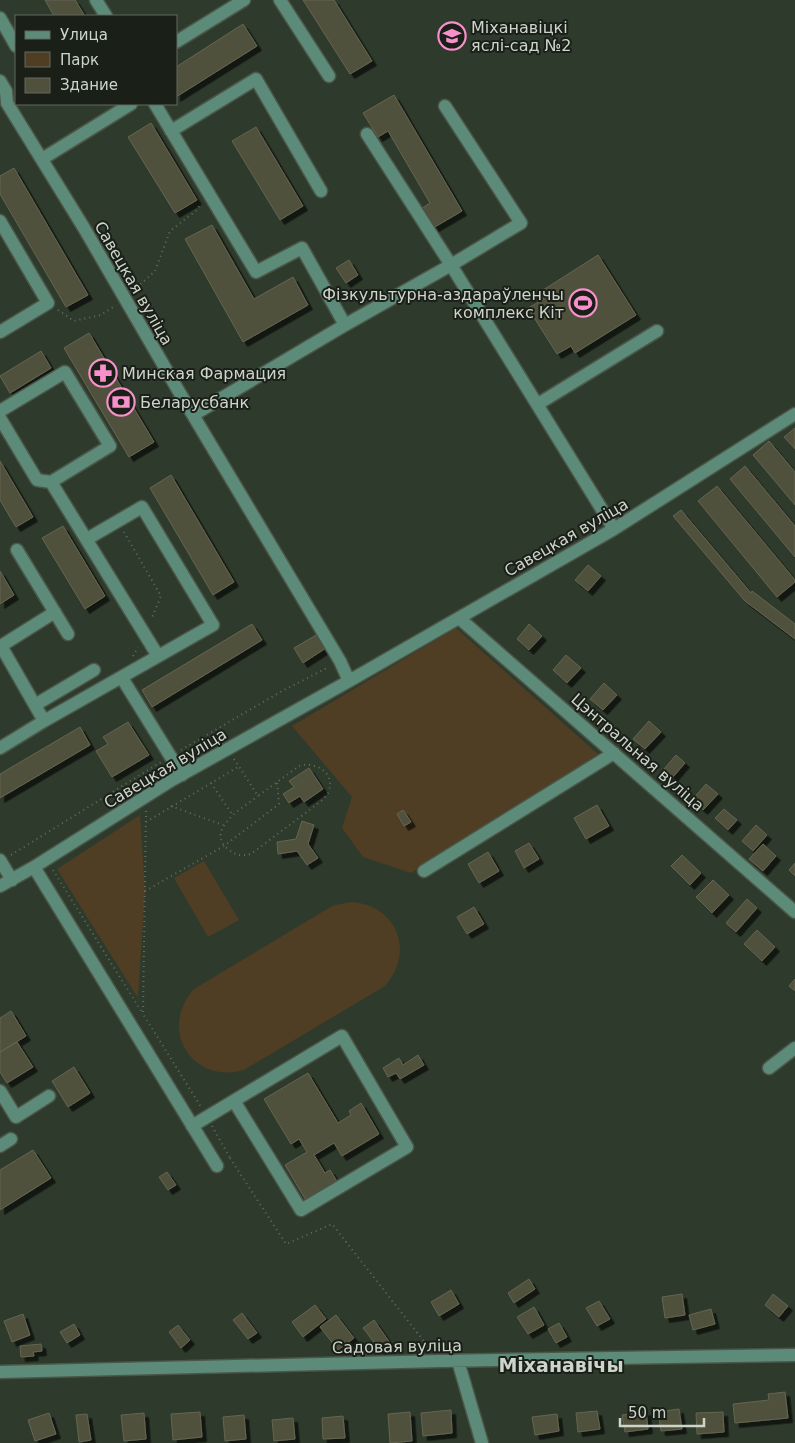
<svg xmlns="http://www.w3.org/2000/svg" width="795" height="1443" font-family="'DejaVu Sans',sans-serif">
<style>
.green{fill:#4f3e24}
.building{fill:#50513d;stroke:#656551;filter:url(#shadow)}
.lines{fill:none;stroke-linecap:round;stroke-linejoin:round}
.minor-casing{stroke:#4b5648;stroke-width:15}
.path{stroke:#626d5f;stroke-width:2;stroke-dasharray:1 4;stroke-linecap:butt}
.minor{stroke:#5c8b7a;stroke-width:12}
.labels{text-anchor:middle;stroke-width:4;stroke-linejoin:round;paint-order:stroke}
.poi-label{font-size:16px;fill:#cdd5cb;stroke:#1a1f18;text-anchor:start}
.street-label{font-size:16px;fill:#cdd5cb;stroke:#1a1f18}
.quarter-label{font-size:19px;font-weight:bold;fill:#cdd5cb;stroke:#1a1f18}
</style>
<defs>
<filter id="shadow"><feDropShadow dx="4.5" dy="4.5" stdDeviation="0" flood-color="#0009"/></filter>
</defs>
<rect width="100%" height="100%" fill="#2e3a2b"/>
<path class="green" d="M456,628l142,126 -187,119 -48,-16 -21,-29 10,-31 -60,-71z
M140,815l5,76 -7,107 -81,-129z
M204,861l35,59 -31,17 -34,-59z
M352,902c46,4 63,50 33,84l-141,84c-52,15 -86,-41 -50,-81l133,-80 8,-4z"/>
<path class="building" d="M45,0h30l10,16h-31z
M303,0h31l38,61 -22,13z
M243,24l14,22 -81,51v-30z
M394,95l68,116 -29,17 -12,-19 9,-6 -42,-72 -10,6 -15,-24z
M151,123l46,77 -22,13 -47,-76z
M256,127l47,79 -23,14 -48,-79z
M14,168l74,127 -22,12 -66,-113v-18z
M212,225l42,74 39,-22 15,28 -65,37 -58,-103z
M598,255l38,60 -61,38 -4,-7 -14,8 -29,-46 16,-9 -4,-7z
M349,260l9,15 -12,8 -10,-15z
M89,333l65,109 -25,15 -65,-109z
M41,351l10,17 -41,25 -10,-17z
M795,428v21l-11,-12z
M769,441l26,31v33l-42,-50z
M0,461l33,56 -17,10 -16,-27z
M745,466l50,60v31l-65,-78z
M171,475l63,107 -21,13 -63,-107z
M717,486l78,94v2l-18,15 -79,-96z
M681,510l70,83 1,-2 43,33v15l-50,-38 -72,-85z
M63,526l42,70 -20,13 -43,-71z
M588,565l13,11 -13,15 -13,-11z
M0,571l14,24 -14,9z
M252,624l10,16 -110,67 -10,-17z
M529,624l13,12 -13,14 -12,-11z
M318,634l8,14 -23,15 -9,-15z
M566,655l15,13 -14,15 -14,-13z
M604,683l13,12 -14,15 -13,-11z
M649,721l12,11 -16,17 -12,-10z
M128,722l21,33 -37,22 -16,-26 12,-7 -5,-7z
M80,727l10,18 -90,53v-24z
M676,755l9,8 -12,14 -9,-8z
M309,768l14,21 -19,13 -4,-6 -11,7 -6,-9 11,-7 -5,-6z
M706,784l12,10 -15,16 -11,-10z
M597,805l12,21 -23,13 -12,-21z
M724,809l13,11 -9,10 -13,-12z
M403,810l8,12 -7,4 -7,-12z
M302,821l12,4 -6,19 10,14 -11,7 -10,-14 -19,3 -1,-12 19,-3z
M756,825l11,10 -14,16 -11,-10z
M529,843l10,16 -15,9 -9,-17z
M763,844l13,12 -13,15 -14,-12z
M488,852l11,19 -20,12 -11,-19z
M682,855l19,18 -11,12 -19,-19z
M795,863v13l-6,-6z
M713,880l16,15 -17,18 -16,-16z
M747,899l10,9 -21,24 -10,-9z
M474,907l10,17 -17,10 -10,-17z
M757,930l18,17 -13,14 -18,-17z
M795,979v12l-6,-5z
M11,1011l15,25 -26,16v-34z
M17,1042l16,25 -26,16 -7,-11v-20z
M418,1055l6,10 -24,14 -4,-6 -8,4 -5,-9 16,-10 4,7z
M74,1067l16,26 -22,14 -16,-26z
M308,1073l30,50 13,-8 -2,-4 12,-8 18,31 -37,22 -8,-13 -20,12 11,18 5,-3 8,13 -31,19 -22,-37 22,-13 -8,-13 -8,5 -27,-45z
M33,1150l18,28 -51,32v-40z
M167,1172l9,13 -8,5 -9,-13z
M529,1279l6,10 -21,14 -6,-10z
M451,1290l8,14 -20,12 -8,-14z
M682,1294l3,21 -20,3 -3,-21z
M773,1294l15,12 -9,11 -14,-12z
M599,1301l11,18 -13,7 -11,-18z
M315,1305l11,14 -23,18 -11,-15z
M534,1307l10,18 -16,9 -11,-17z
M711,1309l4,15 -22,6 -4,-15z
M242,1313l15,20 -9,6 -15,-19z
M23,1314l7,21 -18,7 -8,-21z
M336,1315l18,23 -16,12 -18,-23z
M374,1320l16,23 -10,7 -17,-22z
M559,1323l8,14 -11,6 -8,-14z
M74,1324l6,11 -13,8 -7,-11z
M178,1325l12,15 -9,8 -12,-16z
M41,1344l1,7 -9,1 1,4 -13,1 -1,-11z
M785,1392l3,26 -53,5 -2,-19 36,-4 -1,-6z
M679,1409l3,20 -21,2 -3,-19z
M451,1410l1,23 -29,3 -2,-23z
M597,1411l3,18 -22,3 -2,-19z
M646,1411l2,18 -23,3 -3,-17z
M200,1412l2,25 -29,3 -2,-26z
M410,1412l2,29 -22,2 -2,-29z
M723,1412l1,20 -27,2 -1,-21z
M49,1413l7,21 -21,7 -7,-21z
M144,1413l2,26 -22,2 -3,-26z
M87,1414l4,26 -12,2 -3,-27z
M557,1414l2,17 -24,4 -3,-18z
M244,1415l2,24 -21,2 -2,-24z
M343,1416l2,22 -22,1 -1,-21z
M293,1418l2,21 -21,2 -2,-21z"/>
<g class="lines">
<g class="minor-casing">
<path id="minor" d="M96,0l10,16
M280,0l49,76
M0,18l16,28
M176,42l68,-42
M0,81l6,10 1,12 77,125 94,162 162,271 9,20 -177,99 -138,87 -34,19
M155,104l101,168 46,-24 43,77
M171,131l85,-52 65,112
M367,134l84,131 163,264
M42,159l89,-55
M0,221l48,82 -48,29
M538,404l119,-73
M0,411l65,-39 45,74 -59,36
M193,415l152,-90 106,-60 70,-42 -76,-117
M0,418l37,62 14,2 107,174
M17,550l51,84
M459,618l336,294
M122,678l60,97
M349,681l265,-152 181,-115
M35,705l59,-35
M44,721l-43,-75 54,-34
M0,748l44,-27 169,-96 -71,-118 -55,32
M0,860l12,20
M34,867l183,299
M424,871l190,-118
M769,1068l26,-20
M0,1091l16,26 33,-21
M192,1126c50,-30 100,-60 150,-90l65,111 -106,63 -67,-109
M0,1146l11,-7
M458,1361l24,82
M0,1372l440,-11 355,-6"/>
</g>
<path class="path" d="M133,291l22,-20 15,-40 27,-21 4,-7
M58,310l16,11 27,-6 15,-10
M124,532l37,64 -10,24
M133,656l5,-9
M181,750l101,-59 47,-24
M234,759l24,37 41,-30c14,-5 36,5 30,24 -1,5 -5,8 -9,12l-69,52c-9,2 -14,2 -22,-4 -26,-20 15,-43 29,-54
M211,783l21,31
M171,806l52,19
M146,811l-3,203 58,93
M146,822l92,-55
M11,855l150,-93
M53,870l90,144
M145,891l79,-45 55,-42 -2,-22
M212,1126l18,32
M230,1158l56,86 46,-20 98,125"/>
<use href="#minor" class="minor"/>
</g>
<defs>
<g id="school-ring" transform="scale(1.4375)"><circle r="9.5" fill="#1a1f18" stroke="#f890cb" stroke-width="1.5"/><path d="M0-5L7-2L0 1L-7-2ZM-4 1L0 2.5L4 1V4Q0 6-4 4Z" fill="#f890cb"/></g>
<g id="stadium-ring" transform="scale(1.4375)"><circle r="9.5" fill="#1a1f18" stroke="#f890cb" stroke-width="1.5"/><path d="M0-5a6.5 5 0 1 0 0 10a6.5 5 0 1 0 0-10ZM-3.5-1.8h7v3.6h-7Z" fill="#f890cb"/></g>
<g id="pharmacy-ring" transform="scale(1.4375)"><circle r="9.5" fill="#1a1f18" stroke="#f890cb" stroke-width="1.5"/><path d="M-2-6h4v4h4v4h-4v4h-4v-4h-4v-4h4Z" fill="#f890cb"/></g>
<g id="bank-ring" transform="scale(1.4375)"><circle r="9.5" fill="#1a1f18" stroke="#f890cb" stroke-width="1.5"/><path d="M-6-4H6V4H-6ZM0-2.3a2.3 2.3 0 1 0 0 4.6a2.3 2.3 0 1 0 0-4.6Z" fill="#f890cb"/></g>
</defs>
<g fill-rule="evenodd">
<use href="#school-ring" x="452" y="36"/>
<use href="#stadium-ring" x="583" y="303"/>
<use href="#pharmacy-ring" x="103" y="373"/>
<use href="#bank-ring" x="121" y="402"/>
</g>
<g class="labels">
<g class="poi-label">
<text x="471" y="33">Міханавіцкі<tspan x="471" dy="18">яслі-сад №2</tspan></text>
<text x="564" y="300" text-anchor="end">Фізкультурна-аздараўленчы<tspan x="564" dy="18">комплекс Кіт</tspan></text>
<text x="122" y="379">Минская Фармация</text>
<text x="140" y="408">Беларусбанк</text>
</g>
<g class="street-label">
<text transform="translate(134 283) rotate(60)" y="6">Савецкая вуліца</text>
<text transform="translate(566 537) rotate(-30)" y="6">Савецкая вуліца</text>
<text transform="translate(638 752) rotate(41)" y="6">Цэнтральная вуліца</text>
<text transform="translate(165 768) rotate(-31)" y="6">Савецкая вуліца</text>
<text transform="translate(397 1346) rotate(-1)" y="6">Садовая вуліца</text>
</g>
<g class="quarter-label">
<text x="561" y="1372">Міханавічы</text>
</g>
</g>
<rect x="15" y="15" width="162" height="90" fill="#1a1f18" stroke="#626860"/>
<rect x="25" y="31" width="25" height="8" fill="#5c8b7a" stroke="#626860"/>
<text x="60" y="40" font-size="15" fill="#cdd5cb">Улица</text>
<rect x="25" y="52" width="25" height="15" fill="#4f3e24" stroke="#626860"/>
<text x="60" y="65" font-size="15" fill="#cdd5cb">Парк</text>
<rect x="25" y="78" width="25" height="15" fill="#50513d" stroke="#626860"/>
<text x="60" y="90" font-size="15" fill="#cdd5cb">Здание</text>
<path d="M620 1418v8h84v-8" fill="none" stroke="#cdd5cb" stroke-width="2.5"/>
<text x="628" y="1418" font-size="15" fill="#cdd5cb" stroke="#1a1f18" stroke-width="4" paint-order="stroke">50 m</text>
</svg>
